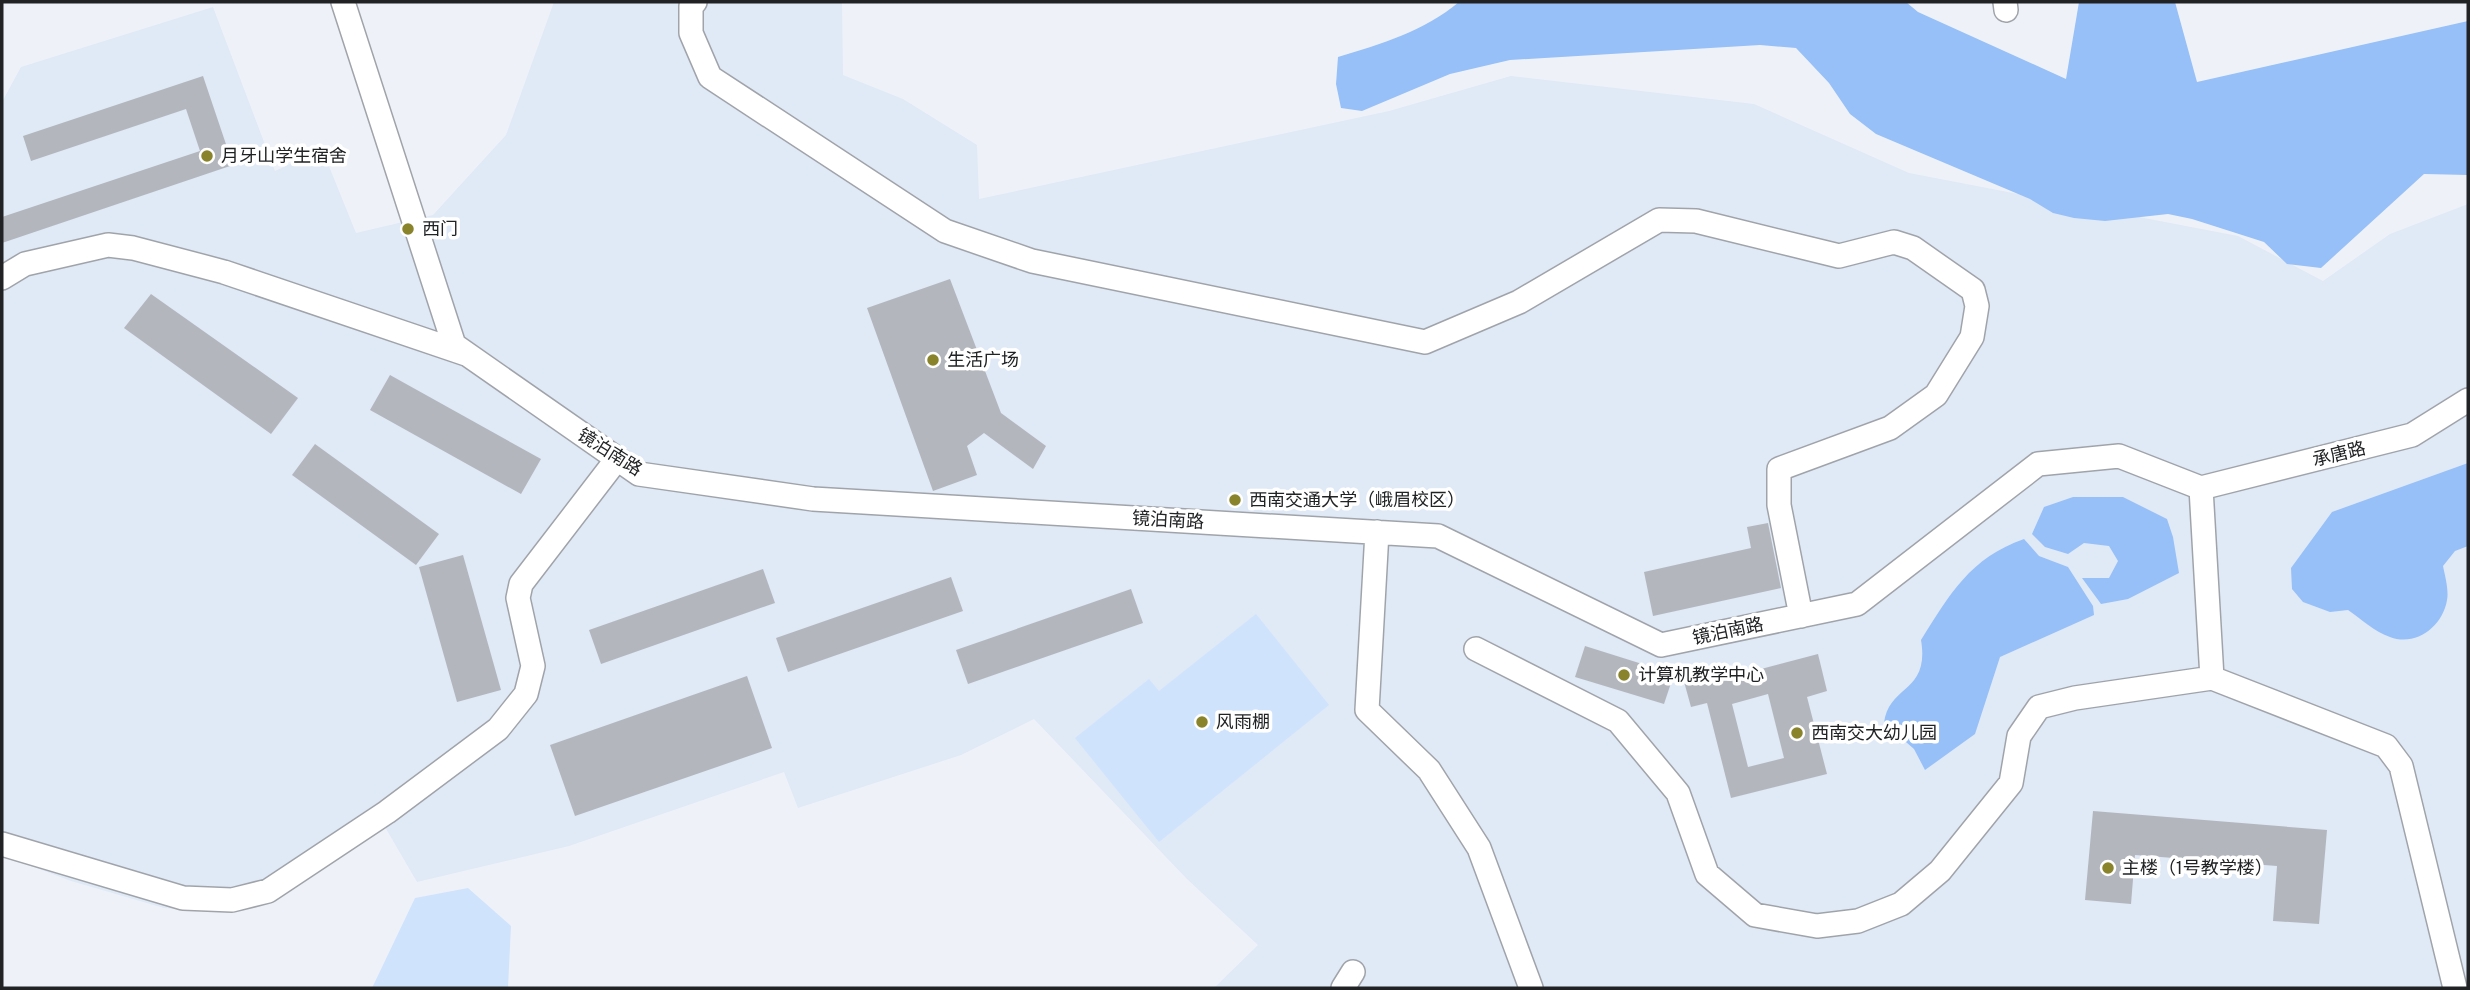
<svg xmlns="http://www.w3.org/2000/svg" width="2470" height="990" font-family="Overpass,'Noto Sans SC',sans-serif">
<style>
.built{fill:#e0e9f6}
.green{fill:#d0e3fd}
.water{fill:#96c0f7}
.building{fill:#b3b7bd;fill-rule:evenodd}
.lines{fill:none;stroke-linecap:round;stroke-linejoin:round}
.minor-casing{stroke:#a0a4aa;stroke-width:26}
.minor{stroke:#fff;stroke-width:23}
.poi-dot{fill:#89842c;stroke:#fff;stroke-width:2.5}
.labels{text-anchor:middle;stroke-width:7;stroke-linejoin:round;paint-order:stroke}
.poi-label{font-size:18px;fill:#212224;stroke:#fff;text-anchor:start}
.street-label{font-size:18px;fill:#212224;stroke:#fff}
</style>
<rect width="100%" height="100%" fill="#eef2f8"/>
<path class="built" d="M554,2h288l1,73 60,24 74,46 2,54 410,-88 122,-35 243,28 155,69 329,63 85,45 67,-47 78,-30v784h-1254l44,-43 -71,-66 -153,-160 -73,36 -163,53 -14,-36 -215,74 -152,36 -32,-55 -118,77 -55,8 -48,-4 -93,-27 -69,-26v-753l19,-35 192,-60 62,164 47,-22 34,84 77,-18 73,-80z"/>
<path class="green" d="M1256,614l73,91 -170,137 -84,-104 74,-59 10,12z
M468,888l43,38 -3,62h-136l43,-90z"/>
<path class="water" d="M1459,2h447l12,10 148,67 13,-77h96l22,80 271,-61v154l-44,-1 -103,94 -34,-4 -23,-22 -72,-23 -24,-5 -63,7 -31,-3 -21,-5 -23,-14 -154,-65 -26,-20 -21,-31 -33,-35 -36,-3 -250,15 -60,14 -88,37 -21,-3 -5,-24 2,-27c44,-13 86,-26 121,-55z
M2468,463v83l-13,5 -12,15c2,10 6,24 4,34 -4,26 -31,47 -57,37 -15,-5 -29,-18 -42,-27l-18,2 -27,-10 -11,-13 -1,-21 41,-56z
M2073,497h50l44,22 6,18 6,36 -51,26 -27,5 -19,-26h27l9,-17 -9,-15 -25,-3 -16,11 -23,-7 -13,-13 12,-27z
M2024,539l15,17 29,11 25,39 1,9 -94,42 -25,77 -50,36 -11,-21 -30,-26c5,-39 46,-30 37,-83 29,-46 49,-82 103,-101z"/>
<path class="building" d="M203,76l30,89 -231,78v-26l198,-66 -14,-42 -155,52 -8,-25z
M950,279l51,134 45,33 -13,23 -49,-36 -17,13 10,29 -44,16 -66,-183z
M151,294l147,104 -27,36 -147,-106z
M390,375l151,84 -20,35 -151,-84z
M315,444l124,90 -23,31 -124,-90z
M1768,523l13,65 -128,28 -9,-44 107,-24 -4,-21z
M463,555l38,135 -44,12 -38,-135z
M763,569l12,34 -174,61 -12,-34z
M951,577l12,34 -175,61 -12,-34z
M1131,589l12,34 -175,61 -12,-34z
M1585,646l89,28 -10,30 -89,-27z
M1818,654l9,37 -20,6 20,77 -96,24 -24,-95 -16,4 -8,-29 56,-14 3,10zM1768,694l16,64 -36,9 -16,-63z
M747,676l25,72 -197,68 -25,-71z
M2093,811l234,19 -8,94 -46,-3 4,-55 -142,-11 -4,49 -46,-4z"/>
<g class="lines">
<g class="minor-casing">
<path id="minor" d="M343,2l111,343 185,129 174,25 625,37 223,109 196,-41 181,-140 81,-8 82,32
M695,2l-4,4v27l19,44 235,154 87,30 393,81 94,-40 140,-82 37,1 143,35 55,-14 19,6 60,42 4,16 -5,31 -36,58 -46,33 -111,41v36l22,111
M2005,2l1,8
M2,278l23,-14 83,-19 25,3 91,24 242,82
M2201,488l11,190 174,68 15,20 54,222
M2201,488l211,-53 56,-35
M1377,532l-10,178 62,60 50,78 52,140
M1476,649l142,72 60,72 29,81 48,41 62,11 41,-5 43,-17 39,-33 71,-88 8,-47 20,-29 36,-9 137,-20
M2,844l181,54 49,2 36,-9 119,-79 111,-83 28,-35 7,-28 -15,-68 3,-14 96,-125
M1343,988l10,-16"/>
</g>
<use href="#minor" class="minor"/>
</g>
<g class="poi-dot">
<circle cx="207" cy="156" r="7"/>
<circle cx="408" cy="229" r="7"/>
<circle cx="933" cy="360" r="7"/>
<circle cx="1235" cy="500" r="7"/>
<circle cx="1624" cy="675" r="7"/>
<circle cx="1202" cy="722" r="7"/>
<circle cx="1797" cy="733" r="7"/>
<circle cx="2108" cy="868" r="7"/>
</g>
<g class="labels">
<g class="poi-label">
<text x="221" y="162">月牙山学生宿舍</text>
<text x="422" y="235">西门</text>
<text x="947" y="366">生活广场</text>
<text x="1249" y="506">西南交通大学（峨眉校区）</text>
<text x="1638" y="681">计算机教学中心</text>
<text x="1216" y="728">风雨棚</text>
<text x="1811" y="739">西南交大幼儿园</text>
<text x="2122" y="874">主楼（1号教学楼）</text>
</g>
<g class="street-label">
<text transform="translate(610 452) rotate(32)" y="6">镜泊南路</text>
<text transform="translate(2339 454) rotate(-14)" y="6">承唐路</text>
<text transform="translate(1168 520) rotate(3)" y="6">镜泊南路</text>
<text transform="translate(1728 631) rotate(-12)" y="6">镜泊南路</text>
</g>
</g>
<rect width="2470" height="990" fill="none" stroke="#212224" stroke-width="7"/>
</svg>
